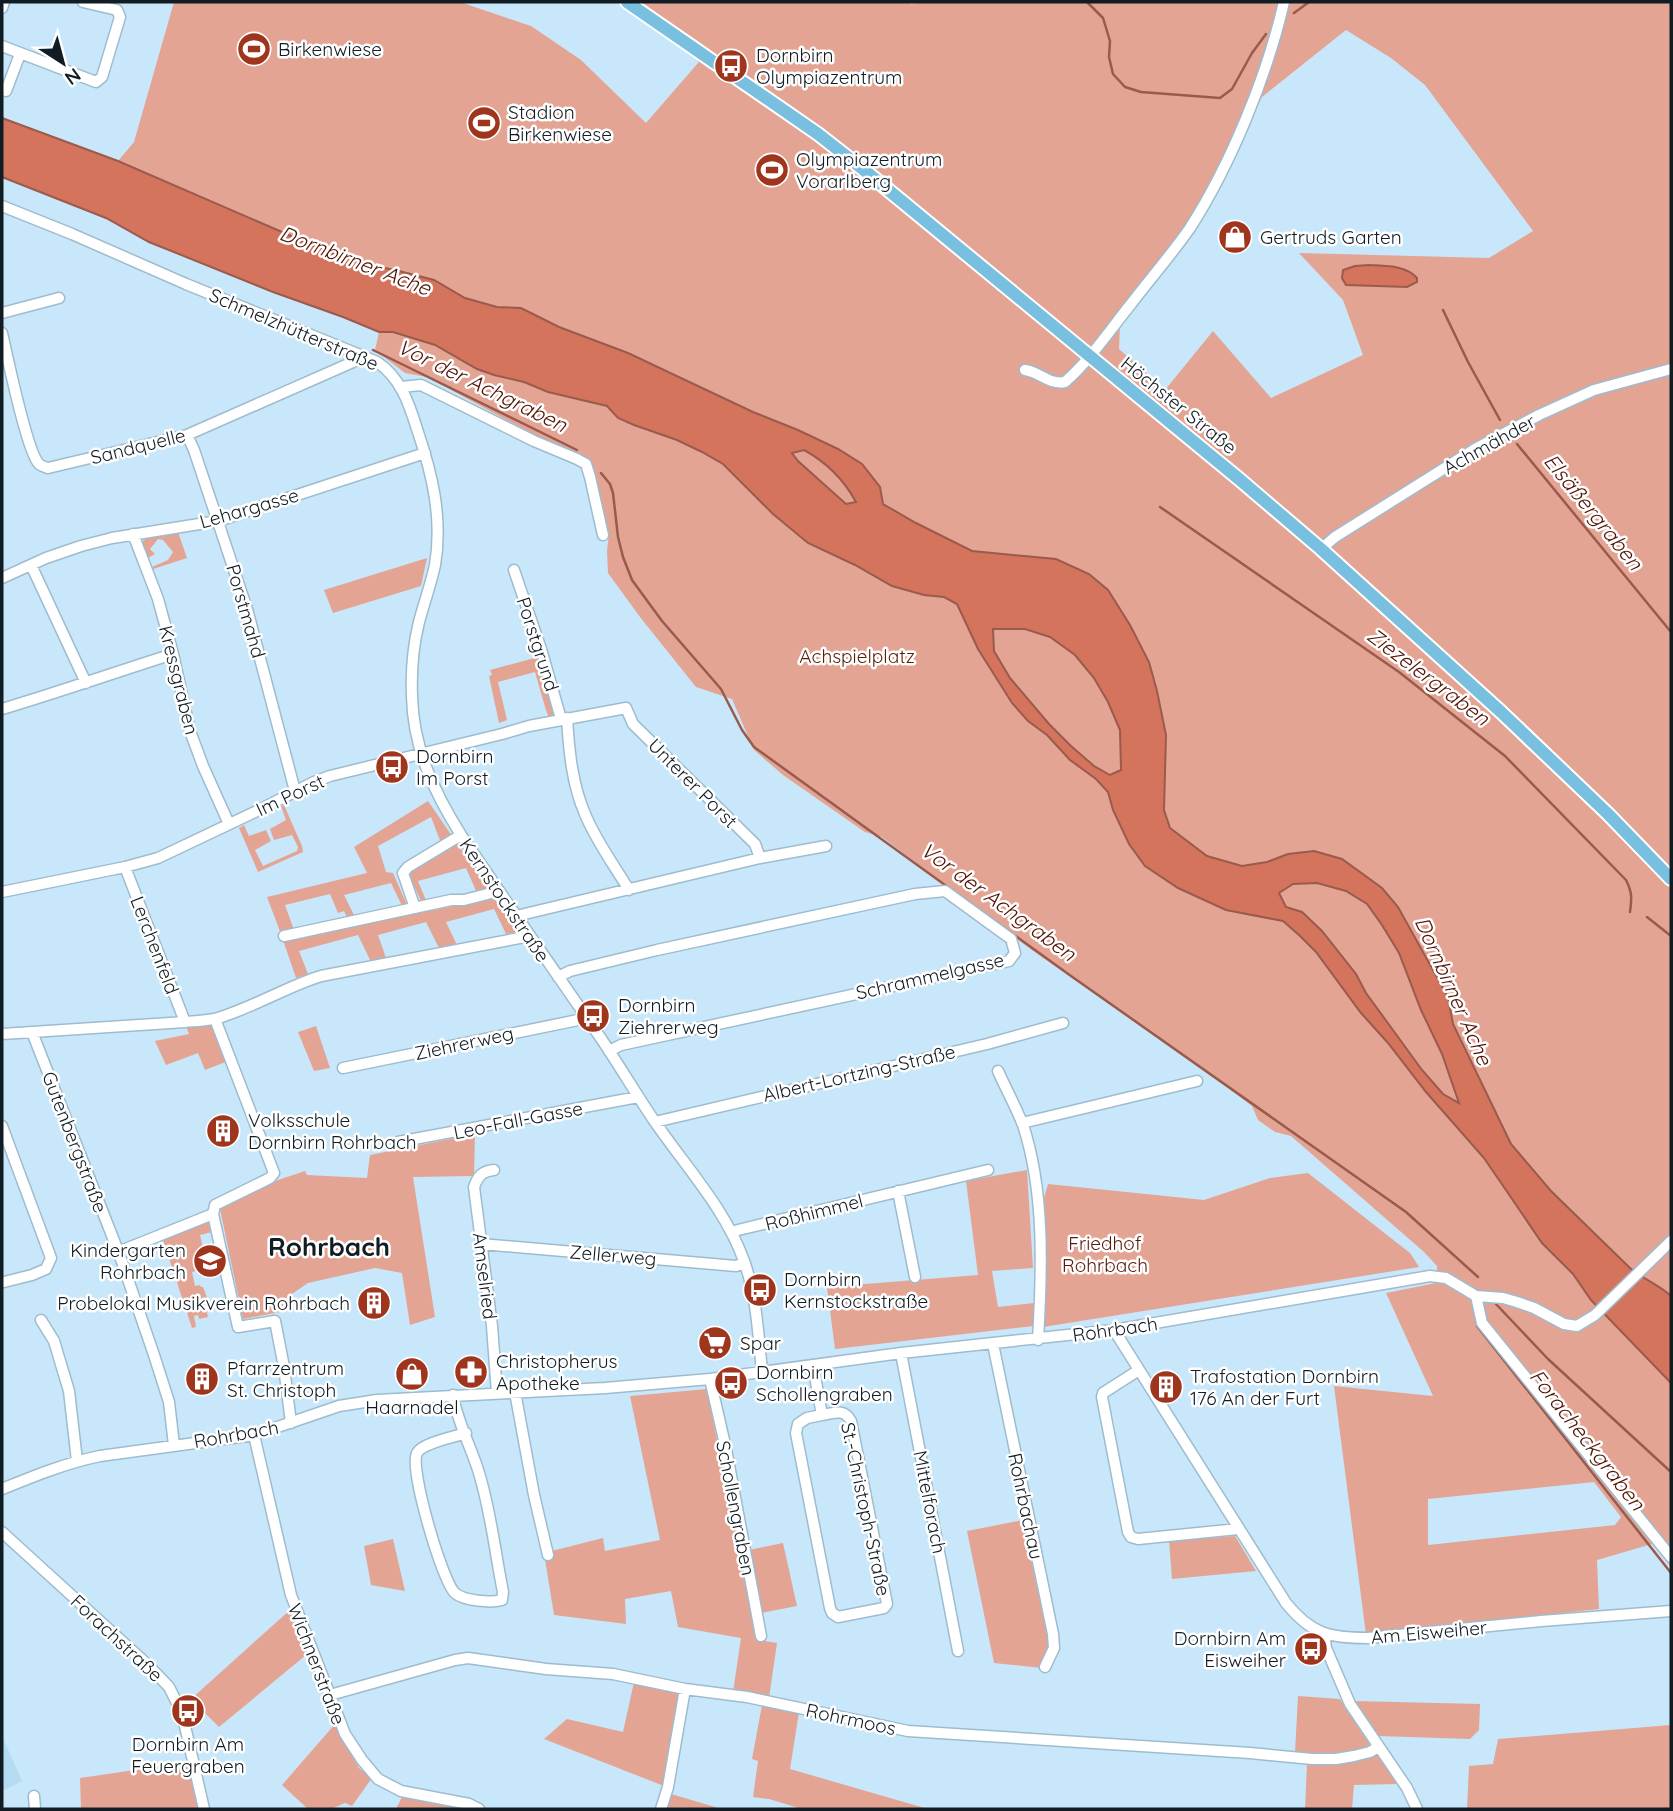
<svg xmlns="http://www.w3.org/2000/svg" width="1673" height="1811" font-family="Quicksand,sans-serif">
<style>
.built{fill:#b5dbf3}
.green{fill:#e4a494;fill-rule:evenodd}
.water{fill:#d5745d;stroke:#9a5a4c;stroke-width:2;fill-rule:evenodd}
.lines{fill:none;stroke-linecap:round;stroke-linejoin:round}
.stream{stroke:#9a5a4c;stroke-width:2.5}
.minor-casing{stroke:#9ebcce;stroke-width:13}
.major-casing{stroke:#fff;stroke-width:16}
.minor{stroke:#fff;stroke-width:10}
.major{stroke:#79bfdf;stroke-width:12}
.labels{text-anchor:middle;stroke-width:5;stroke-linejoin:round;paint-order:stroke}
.poi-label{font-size:19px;fill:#111c23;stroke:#fff;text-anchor:start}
.street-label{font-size:19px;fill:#111c23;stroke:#fff}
.park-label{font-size:19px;fill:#581b0c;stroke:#fff}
.water-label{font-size:21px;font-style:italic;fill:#501405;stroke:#fff}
.district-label{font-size:26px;font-weight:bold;fill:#111c23;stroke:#fff}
</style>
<rect width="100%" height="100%" fill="#c8e7fa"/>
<path class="built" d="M2,1736l20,45 -20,10z"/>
<path class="green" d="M174,2h286l71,24 50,34 65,63 52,-60 4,-19 -62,-42h267l4,2 11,-2h749v1294c-12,-11 -28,-17 -41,-28l-79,-77 -40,-47 -58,-120 -5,-27 -50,-90 -56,-48 -28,-8 -26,3 -21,8 -25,4 -35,-10 -37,-28 -6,-18 2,-75 -9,-44 -8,-29 -19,-37 -22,-35 -52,-31 -84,-8 -56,-28 -33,-20 -3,-16 -42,-38 -40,-19 -45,-18 -72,-35 -53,-24 -69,-26 -38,-19 -24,-1 -32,-9 -31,-18 -39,-10 -36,-7 -47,-18 -194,-84 16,-19zM1346,30l45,28 34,27 108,146 -44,27 -190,-5 44,47 20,55 -92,43 -58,-67 -48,59 -46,-41 1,-24 85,-120 57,-108z
M379,332h14l43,13 41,24 17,6 30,7 24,10 59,14 11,12 16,7 43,15 25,12 21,12 50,50 35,29 47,22 37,21 32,9 20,2 13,7 21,45 50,72 19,14 23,25 26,19 12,13 5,18 32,56 33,22 48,22 57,11 17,15 16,16 45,61 27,30 38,49 58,66 58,85 31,31 18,26 80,83v184l-19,-23 -55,16 2,49 -233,26 -32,-249 99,10 -47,-103 50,-10 1,-17 -13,-14 -133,-116 -16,-4 -17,-12 -6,-14 -69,-52 -150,-103 -151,-114 -17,-5 -82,-57 -29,-25 -22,-51 -36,-12 -56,-70 -32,-44 -1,-22 2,-18 -20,-74 -43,-18 -119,-64 -22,-4 -30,-23zM1594,1482l27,35 -6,8 -187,20v-46z
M804,450c23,12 37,30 53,52l-11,2 -48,-43 -6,-8z
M178,532l9,26 -34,11 -1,-2 16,-7 5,-8 -10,-12 -5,-1 -8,10 5,5 -7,4 -6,-12 1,-5 6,-5z
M427,558l-6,28 -88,27 -9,-23z
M992,629h34l24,8 25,18 19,23 14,24 12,28 1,40 -11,5 -16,-9 -23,-20 -22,-22 -39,-46 -16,-27z
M538,657l16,55 -1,4 -4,2 -4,-11 -10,-35 -37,10 9,38 -8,3 -10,-47 3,-1 -2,-5z
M428,801l24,35 -11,7 -10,-26 -53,29 8,26 7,1 15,34 -5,1 -12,-25 -47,12 11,22 -7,2 -4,-8 -6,2 -8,-19 -45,11 9,25 -13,4 -14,-37 100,-24 -13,-26z
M284,805l18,41 1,6 -45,20 -19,-44 5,-3 5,11 17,-6 5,11 -16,9 8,16 34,-15 1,-4 -6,-12 -18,5 -4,-11 16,-9 -5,-14z
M457,843l31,46 -2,2 -9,2 -11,-25 -48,13 9,22 -6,-2 -11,-24 1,-7z
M1317,883l29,8 21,13 15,21 17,28 22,57 21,44 18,50 -17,-10 -21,-24 -56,-77 -10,-19 -54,-62 -16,-5 -8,-14 15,-9z
M494,898l24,34 -12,2 -12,-25 -48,13 11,23 -18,3 -13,-26 -48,13 8,23 -15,4 -13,-27 -59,16 9,23 -12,4 -13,-38z
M214,1023l14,38 -23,9 -7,-17 -32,12 -11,-24 34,-7 -3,-8z
M316,1026l14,42 -16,3 -16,-39z
M475,1134l-1,42 -61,1 22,140 -25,8 -8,-52 -27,-5 -67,15 -22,15 -6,14 -37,7 -23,-110 58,-29 27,-9 2,4 60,3 3,-23z
M1027,1170l6,98 -41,3 6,36 36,-4v23l-199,23 -8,-62 151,-12 -12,-94z
M1308,1173l102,80 9,14 -376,60 -1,-122 6,-21 156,16 66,-22z
M209,1221l3,11 -12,3 4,17 -4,1 4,16 -12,3 3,14 5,-1 1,2h2l6,16 -4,1 3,13 -9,2 -1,-4 -4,1 2,11 -4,1 -29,-88z
M707,1389l32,163 44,-9 14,63 -42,8 4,26 18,3 -8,55 -36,-6 8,-54 -63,-11 -7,-36 -46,8 1,25 -72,-9 -10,-62 59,-15 2,13 55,-11 -30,-144z
M1023,1520l27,129 -8,12v7l-48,-5 -27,-132z
M1235,1536l21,35 -84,8 -3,-38z
M393,1539l12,52 -34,-6 -7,-39z
M290,1610l16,45 -87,72 -28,-28z
M634,1682l47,12 -17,92 -120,-47 23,-20 56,13z
M1298,1696l42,3 30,46c-15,14 -53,10 -73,10l-2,-3z
M1354,1701l126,3 -1,26 -9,9 -92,-3z
M762,1705l37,7 -9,57 138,40h-126l-33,-10 -16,-2 5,-36 -6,-2z
M335,1724l24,44 13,10 -20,28 -7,-3 -14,6h-23l-26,-24z
M1671,1725v84h-204l2,-43 24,-2 5,-25z
M1376,1753l22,31 -44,1 -2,24h-47l2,-46z
M190,1762l10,47h-119l-1,-31z
M671,1794l51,15h-56z
M403,1795l61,14h-68z"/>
<path class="water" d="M2,118l116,43 194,84 47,18 36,7 39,10 31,18 32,9 24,1 38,19 69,26 125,59 45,18 40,19 24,15 18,23 3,17 33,19 56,28 84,8 33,15 19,16 22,35 19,37 8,29 9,44 -2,75 6,18 37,28 35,10 25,-4 21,-8 26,-3 28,8 40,29 16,19 50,90 5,27 58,120 40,47 79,77c13,11 29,17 41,28v87l-80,-83 -18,-26 -31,-31 -58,-85 -58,-66 -38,-49 -27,-30 -45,-61 -16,-16 -17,-15 -57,-11 -48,-22 -33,-22 -16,-22 -16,-34 -5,-18 -12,-13 -26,-19 -23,-25 -19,-14 -16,-18 -34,-54 -21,-45 -13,-7 -20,-2 -32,-9 -37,-21 -47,-22 -35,-29 -50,-50 -21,-12 -25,-12 -43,-15 -16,-7 -11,-12 -59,-14 -24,-10 -30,-7 -17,-6 -42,-24 -42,-13h-14l-36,-15 -70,-25 -124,-50 -43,-24 -104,-41zM804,450c22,12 40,30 52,52l-10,2 -48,-43 -6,-8zM993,629h32l25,8 25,18 19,23 14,24 12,28 1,40 -11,5 -16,-9 -23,-20 -22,-22 -39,-46 -16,-27zM1317,883l29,8 21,13 15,21 17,28 22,57 21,44 17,49 -16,-9 -21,-24 -56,-77 -10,-19 -34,-43 -20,-19 -16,-5 -7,-14 14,-9z
M1369,265c16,1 37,0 48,13v4l-10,5 -61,-2 -4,-7 1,-8 12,-4z"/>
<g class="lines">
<path class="stream" d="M1087,2l16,16 7,23 -1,16 4,17 12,13 16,5 79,6 12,-9 20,-36 14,-19
M1294,13l15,-11
M1443,310l25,52 32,58
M373,350l204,100
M1517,444l154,188
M601,473l9,11 3,9 5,44 5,20 9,23 30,41 59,68 21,41 12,17 317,229 335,236 72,65
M1160,507l239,165 106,84 121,124c6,12 6,18 4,32
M1647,917l24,19
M1495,1303l53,56 123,113
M1477,1326l194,247"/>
<g class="minor-casing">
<path id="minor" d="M2,8l2,-6
M2,46l94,36 6,-5 18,-60 -3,-7 -34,-8
M6,91l14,-37
M2,206l70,28 114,50 191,78c23,15 32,41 40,67 15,44 26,89 18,136 -4,19 -11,38 -16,57 -6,24 -8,49 -7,74 1,52 22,96 49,139 46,68 93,135 139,202 19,28 36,57 55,85 31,45 71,88 89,139 13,36 14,73 18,110
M2,313l57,-15
M2,333c5,22 25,119 37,131 2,2 6,3 9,4l139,-33 166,-73 5,-8
M1025,370c15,2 24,15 40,12 25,-22 45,-52 66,-78 19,-25 41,-50 59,-76 41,-64 77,-152 94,-226
M401,387l20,-2 113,56 43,18 9,5 4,13 13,58
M187,435l7,15 53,159 48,182
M133,534l25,65 15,55 17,77 13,35 26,58
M1321,549l14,-12 140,-88 64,-34 55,-25 77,-21
M31,565l55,118
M514,570l27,79 20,70
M2,578l44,-20 35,-12 31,-8 106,-17 207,-68
M2,709c57,-17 114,-37 171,-55
M567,718c2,33 5,66 18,96 11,27 29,51 44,76
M125,867l60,155
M2,892l123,-25 33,-9 101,-48 55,-28 16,-6 172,-42 27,-8 97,-18 7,16 122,120 5,14 66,-12
M415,908l-12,-35 5,-6 53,-32
M516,916l244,-58
M284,936l167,-36h13l35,-9
M558,977l12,-6 87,-21 258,-56 30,-3 66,48 4,14 -6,8 -388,84 -12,6
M32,1032l88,224 34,99 15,47 5,43
M2,1034l183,-12c11,-1 22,-1 33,-4 36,-11 68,-31 103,-42l209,-40
M343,1068l235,-48 7,-5
M998,1071c8,18 18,36 25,54 22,67 19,145 15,215
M655,1122l332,-78 76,-21
M1022,1123l175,-42
M2,1126l49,132 -5,11 -14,6 -28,7
M398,1142l240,-45
M494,1170c-12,1 -16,6 -20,17l18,139 5,67
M898,1191l17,86
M213,1214l25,113 37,-6 9,46 7,56
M213,1214l2,-9 55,-27 4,-5 -59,-154
M732,1233l6,-3 250,-60
M481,1244l255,22 9,-3
M118,1252l95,-38
M1476,1296l6,27 189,234
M41,1320l13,21 15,50 8,70
M1114,1330l172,273c25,31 43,35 82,35l173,-17 130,-10
M993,1344l60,290 1,14 -9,19
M901,1353l57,298
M813,1365l9,50 -15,3 -9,6 -2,9 34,175 2,5 6,4 46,-9 3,-4 -36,-183c-7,-13 -17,-8 -29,-6
M1139,1370l-36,23 -1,4 26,135 3,5 7,2 100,-10
M710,1379l16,70 35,187
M515,1392l19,103 14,60
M453,1395c3,24 19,54 26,78 12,39 16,79 24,119l-1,8c-11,3 -38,1 -47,-7 -13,-12 -46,-125 -38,-140 5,-10 37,-16 49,-20
M254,1435l37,160 54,139 17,26 16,19 23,12 68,13 10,5
M2,1489c32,-13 64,-26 98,-33l154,-21 85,-29 38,-6 228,-12 105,-9 191,-26 213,-23 316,-54 16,2 30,18 27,2 14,4 17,6 30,16 13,2 18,-11 76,-74
M2,1532l147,134 20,21 13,26 22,96
M1328,1635l-3,5 1,8 24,56 57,84 10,21
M330,1695l125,-35 13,-2 78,11 67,5 72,15 62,8 161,34 342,22 62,6h24l18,-3 16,-4 8,-5
M34,1796l1,13
M661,1809l7,-22 17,-98"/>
</g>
<g class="major-casing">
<path id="major" d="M627,2l191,132 46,36 375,309 82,70 180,163 107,102 63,65"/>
</g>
<use href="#minor" class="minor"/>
<use href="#major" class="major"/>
</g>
<defs>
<g id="stadium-disc" transform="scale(1.75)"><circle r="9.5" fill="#9e351c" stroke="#fff"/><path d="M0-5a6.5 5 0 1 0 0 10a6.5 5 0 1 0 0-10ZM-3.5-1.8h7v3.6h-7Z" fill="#fff"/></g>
<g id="bus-disc" transform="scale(1.75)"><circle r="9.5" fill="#9e351c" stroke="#fff"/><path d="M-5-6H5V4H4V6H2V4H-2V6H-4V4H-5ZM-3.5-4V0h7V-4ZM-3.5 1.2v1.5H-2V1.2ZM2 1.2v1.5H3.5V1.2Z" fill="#fff"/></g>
<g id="shop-disc" transform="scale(1.75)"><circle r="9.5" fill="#9e351c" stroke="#fff"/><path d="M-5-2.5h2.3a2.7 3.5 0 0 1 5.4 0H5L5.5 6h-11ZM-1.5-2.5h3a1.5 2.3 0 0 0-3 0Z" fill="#fff"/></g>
<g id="building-disc" transform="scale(1.75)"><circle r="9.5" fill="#9e351c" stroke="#fff"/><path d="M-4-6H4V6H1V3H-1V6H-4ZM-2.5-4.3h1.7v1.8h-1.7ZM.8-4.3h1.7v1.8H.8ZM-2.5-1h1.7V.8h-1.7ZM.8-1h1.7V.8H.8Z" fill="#fff"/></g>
<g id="school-disc" transform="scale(1.75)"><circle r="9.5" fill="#9e351c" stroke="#fff"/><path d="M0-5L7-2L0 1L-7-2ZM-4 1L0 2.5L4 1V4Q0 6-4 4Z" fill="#fff"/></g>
<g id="supermarket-disc" transform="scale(1.75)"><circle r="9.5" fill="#9e351c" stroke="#fff"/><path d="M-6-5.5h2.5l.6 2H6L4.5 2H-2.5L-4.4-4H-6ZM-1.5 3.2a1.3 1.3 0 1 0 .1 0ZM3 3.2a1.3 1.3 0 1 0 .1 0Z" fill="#fff"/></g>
<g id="pharmacy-disc" transform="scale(1.75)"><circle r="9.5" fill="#9e351c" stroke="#fff"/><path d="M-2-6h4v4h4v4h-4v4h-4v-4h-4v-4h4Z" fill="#fff"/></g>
</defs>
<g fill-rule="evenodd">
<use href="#stadium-disc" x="254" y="49"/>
<use href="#bus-disc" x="731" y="66"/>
<use href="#stadium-disc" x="484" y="123"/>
<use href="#stadium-disc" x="772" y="170"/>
<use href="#shop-disc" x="1235" y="237"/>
<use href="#bus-disc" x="392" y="767"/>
<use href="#bus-disc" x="593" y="1016"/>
<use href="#building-disc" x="223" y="1131"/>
<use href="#school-disc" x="210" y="1261"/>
<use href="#bus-disc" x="760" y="1290"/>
<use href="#building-disc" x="374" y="1303"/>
<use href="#supermarket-disc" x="715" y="1343"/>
<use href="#pharmacy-disc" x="471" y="1372"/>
<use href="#shop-disc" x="412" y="1374"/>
<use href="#building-disc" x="202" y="1379"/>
<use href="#bus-disc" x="731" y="1383"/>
<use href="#building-disc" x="1166" y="1387"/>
<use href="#bus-disc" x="1311" y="1649"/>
<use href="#bus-disc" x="188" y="1711"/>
</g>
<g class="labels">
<g class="poi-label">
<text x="278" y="56">Birkenwiese</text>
<text x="756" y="62">Dornbirn<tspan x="756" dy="22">Olympiazentrum</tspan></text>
<text x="508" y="119">Stadion<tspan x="508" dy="22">Birkenwiese</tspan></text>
<text x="796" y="166">Olympiazentrum<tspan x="796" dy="22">Vorarlberg</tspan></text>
<text x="1260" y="244">Gertruds Garten</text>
<text x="416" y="763">Dornbirn<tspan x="416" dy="22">Im Porst</tspan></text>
<text x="618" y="1012">Dornbirn<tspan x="618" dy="22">Ziehrerweg</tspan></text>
<text x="248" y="1127">Volksschule<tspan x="248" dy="22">Dornbirn Rohrbach</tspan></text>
<text x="186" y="1257" text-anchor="end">Kindergarten<tspan x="186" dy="22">Rohrbach</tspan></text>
<text x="784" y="1286">Dornbirn<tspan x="784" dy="22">Kernstockstraße</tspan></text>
<text x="350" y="1310" text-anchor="end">Probelokal Musikverein Rohrbach</text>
<text x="740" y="1350">Spar</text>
<text x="496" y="1368">Christopherus<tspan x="496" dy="22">Apotheke</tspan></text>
<text x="227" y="1375">Pfarrzentrum<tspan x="227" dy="22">St. Christoph</tspan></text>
<text x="756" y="1379">Dornbirn<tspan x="756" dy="22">Schollengraben</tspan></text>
<text x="1190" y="1383">Trafostation Dornbirn<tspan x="1190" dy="22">176 An der Furt</tspan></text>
<text x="412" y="1414" text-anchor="middle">Haarnadel</text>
<text x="1286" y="1645" text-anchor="end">Dornbirn Am<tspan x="1286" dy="22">Eisweiher</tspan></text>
<text x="188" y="1751" text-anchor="middle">Dornbirn Am<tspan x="188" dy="22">Feuergraben</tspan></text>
</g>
<g class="street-label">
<text transform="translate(294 329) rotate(23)" y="7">Schmelzhütterstraße</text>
<text transform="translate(1179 405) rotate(39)" y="7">Höchster Straße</text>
<text transform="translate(1489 444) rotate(-29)" y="7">Achmähder</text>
<text transform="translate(138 446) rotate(-14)" y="7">Sandquelle</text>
<text transform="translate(249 508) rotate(-16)" y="7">Lehargasse</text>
<text transform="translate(246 611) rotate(74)" y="7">Porstmahd</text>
<text transform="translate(538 644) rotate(72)" y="7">Porstgrund</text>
<text transform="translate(179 680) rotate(76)" y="7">Kressgraben</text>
<text transform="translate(693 783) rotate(45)" y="7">Unterer Porst</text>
<text transform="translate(290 795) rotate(-25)" y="7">Im Porst</text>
<text transform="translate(505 900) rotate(56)" y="7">Kernstockstraße</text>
<text transform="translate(155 945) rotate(69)" y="7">Lerchenfeld</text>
<text transform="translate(930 976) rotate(-13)" y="7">Schrammelgasse</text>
<text transform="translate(464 1043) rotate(-12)" y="7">Ziehrerweg</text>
<text transform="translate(859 1073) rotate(-13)" y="7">Albert-Lortzing-Straße</text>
<text transform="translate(518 1120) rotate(-11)" y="7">Leo-Fall-Gasse</text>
<text transform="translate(75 1142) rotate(69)" y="7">Gutenbergstraße</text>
<text transform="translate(814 1212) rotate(-14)" y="7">Roßhimmel</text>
<text transform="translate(613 1255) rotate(5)" y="7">Zellerweg</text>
<text transform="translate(485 1276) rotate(83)" y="7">Amselried</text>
<text transform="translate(1115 1329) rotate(-8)" y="7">Rohrbach</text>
<text transform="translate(236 1434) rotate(-10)" y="7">Rohrbach</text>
<text transform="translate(930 1502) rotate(79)" y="7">Mittelforach</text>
<text transform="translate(1026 1506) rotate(78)" y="7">Rohrbachau</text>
<text transform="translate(736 1508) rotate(79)" y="7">Schollengraben</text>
<text transform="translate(866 1509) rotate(78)" y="7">St.-Christoph-Straße</text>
<text transform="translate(1429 1632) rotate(-5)" y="7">Am Eisweiher</text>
<text transform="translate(117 1638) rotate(43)" y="7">Forachstraße</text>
<text transform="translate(317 1664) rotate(69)" y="7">Wichnerstraße</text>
<text transform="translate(851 1719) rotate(12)" y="7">Rohrmoos</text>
</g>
<g class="park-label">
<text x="857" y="663">Achspielplatz</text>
<text x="1105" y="1250">Friedhof<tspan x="1105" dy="22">Rohrbach</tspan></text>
</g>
<g class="water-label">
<text transform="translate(355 261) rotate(21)" y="7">Dornbirner Ache</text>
<text transform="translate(482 386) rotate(26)" y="7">Vor der Achgraben</text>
<text transform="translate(1593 512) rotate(51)" y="7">Elsäßergraben</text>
<text transform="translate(1428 677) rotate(37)" y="7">Ziezelergraben</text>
<text transform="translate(998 902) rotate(36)" y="7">Vor der Achgraben</text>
<text transform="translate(1453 991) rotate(66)" y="7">Dornbirner Ache</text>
<text transform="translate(1587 1440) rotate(52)" y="7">Foracheckgraben</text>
</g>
<g class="district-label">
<text x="329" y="1256">Rohrbach</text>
</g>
</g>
<rect width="1673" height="1811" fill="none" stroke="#111c23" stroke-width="7"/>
<g transform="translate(63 63) rotate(144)" stroke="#ffffff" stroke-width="5" paint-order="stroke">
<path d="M0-5L12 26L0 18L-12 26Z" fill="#111c23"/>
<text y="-10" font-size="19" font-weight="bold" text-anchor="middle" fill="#111c23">N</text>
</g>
</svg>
